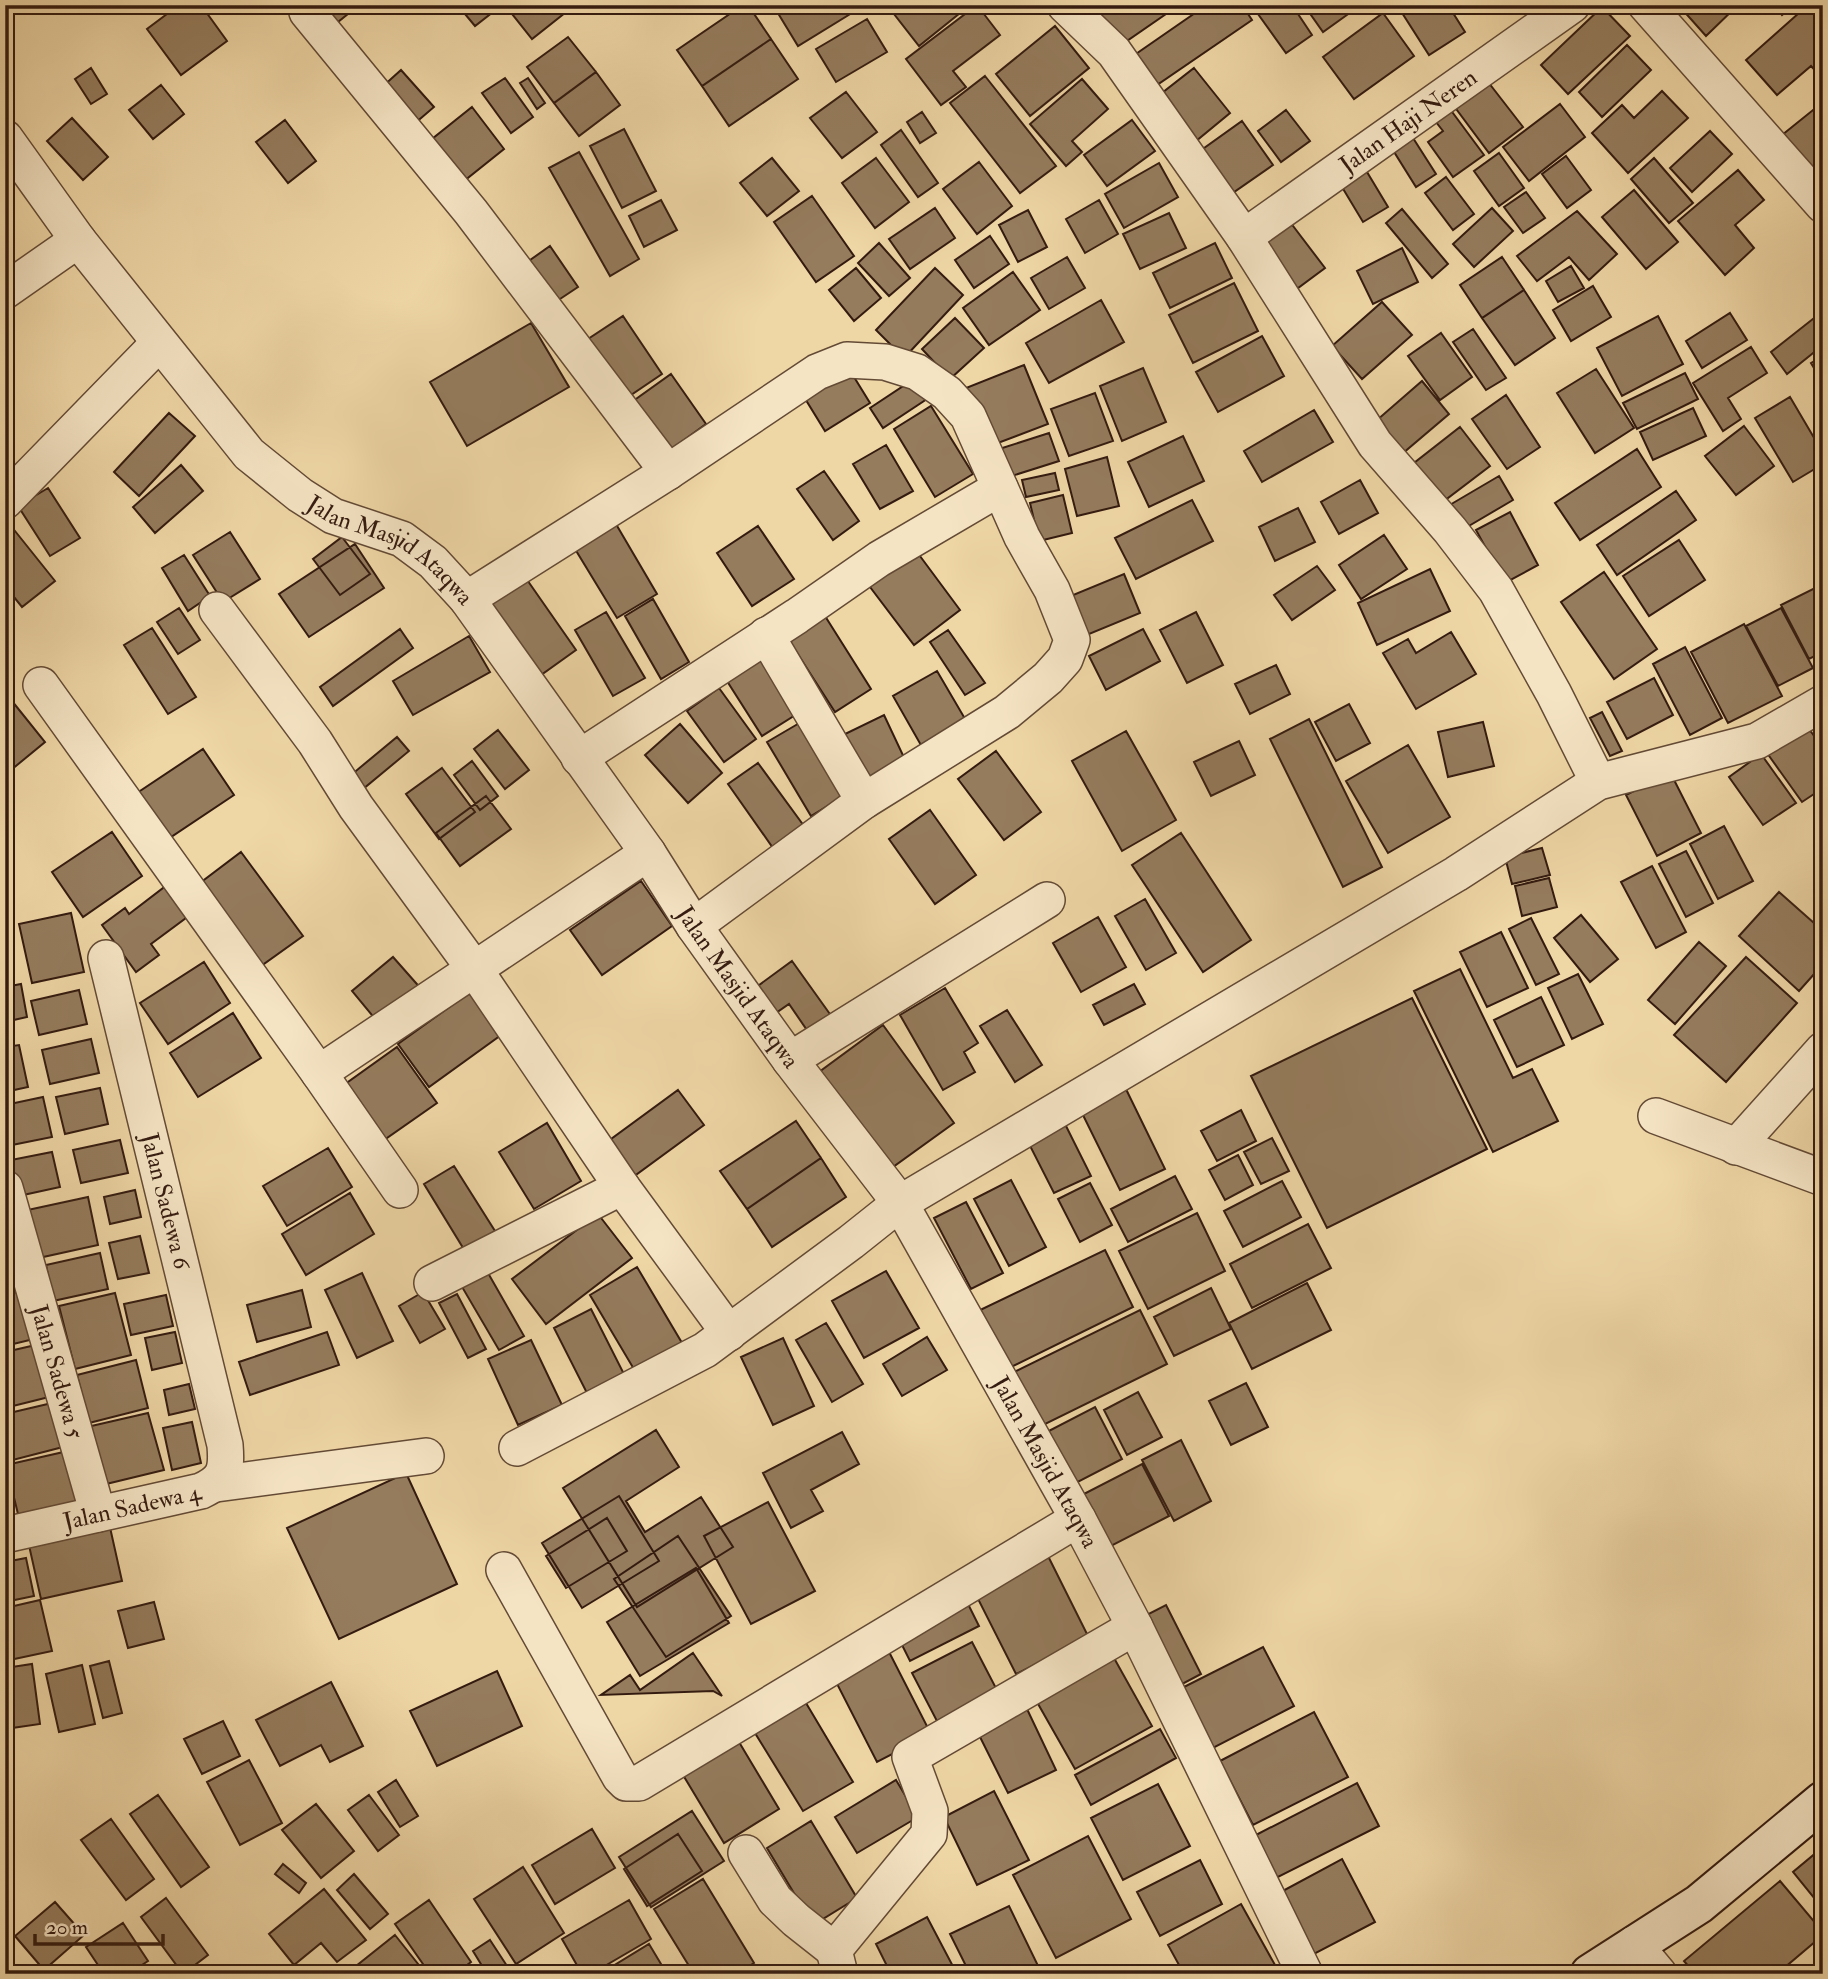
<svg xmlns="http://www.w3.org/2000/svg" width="1828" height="1979" font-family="'IM FELL Double Pica',serif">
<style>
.building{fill:#957c5d;stroke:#341b10;stroke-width:2}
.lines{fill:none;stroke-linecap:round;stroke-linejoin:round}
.street-casing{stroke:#634a35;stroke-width:38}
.secondary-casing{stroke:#341b10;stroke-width:42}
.street{stroke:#f5e4c4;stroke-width:35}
.secondary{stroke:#f5e4c4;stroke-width:38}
.labels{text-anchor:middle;stroke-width:5;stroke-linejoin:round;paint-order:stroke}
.street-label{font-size:24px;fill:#341b10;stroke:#f5e4c4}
</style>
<rect width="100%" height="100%" fill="#efd6a5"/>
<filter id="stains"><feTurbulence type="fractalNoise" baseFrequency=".00286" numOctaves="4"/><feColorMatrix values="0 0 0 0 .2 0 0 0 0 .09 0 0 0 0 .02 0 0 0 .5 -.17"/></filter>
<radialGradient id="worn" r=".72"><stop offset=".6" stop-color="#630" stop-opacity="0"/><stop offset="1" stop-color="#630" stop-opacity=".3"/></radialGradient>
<path class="building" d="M179,5h22l26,36 -46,34 -34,-46z
M316,5h43l-26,21z
M463,5h39l-27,21 -15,-18z
M505,5h70l-43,34z
M743,5h5l23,34 -69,47 -25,-36z
M773,5h85l2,3 -62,38z
M887,5h83l-51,41z
M977,5l23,30 -47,36 13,16 -25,18 -35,-46z
M1095,5h84l-58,40z
M1189,5h53l10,15 -98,67 -21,-31 62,-43z
M1271,5h21l20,30 -26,18 -28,-39z
M1304,5h53l1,2 -35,25z
M1397,5h51l17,27 -36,23z
M1684,5h54l-32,31 -25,-28z
M1774,5h20l-12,10z
M1808,5h6l9,10v64l-12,-13 -34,29 -31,-35z
M1602,7l28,29 -62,58 -27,-29z
M1383,13l31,43 -60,43 -31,-42z
M867,19l20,33 -51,30 -20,-33z
M1055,26l34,42 -59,48 -34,-42z
M568,37l28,35 -42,31 -27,-36z
M771,39l27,40 -69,47 -27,-40z
M1627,45l24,25 -49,47 -23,-25z
M91,68l16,26 -16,10 -16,-25z
M1194,68l36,45 -40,33 -37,-46z
M401,70l33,37 -20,17 -32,-37z
M596,72l24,33 -41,31 -25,-33z
M985,76l71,90 -36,27 -70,-90z
M505,78l28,39 -22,16 -29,-40z
M528,78l17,25 -8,6 -17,-26z
M1485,78l38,49 -34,26 -38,-51z
M1082,79l26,30 -36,32 10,11 -16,14 -36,-42z
M161,85l23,29 -31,25 -24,-29z
M1662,91l26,27 -60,55 -36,-40 30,-28 12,13z
M846,92l31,40 -35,26 -32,-40z
M1823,102v59l-18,14 -28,-36z
M1560,104l25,33 -56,44 -26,-34z
M1447,105l37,50 -31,22 -25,-35 15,-11 -11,-14z
M472,107l32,42 -40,32 -32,-42z
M1286,110l24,31 -29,21 -23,-31z
M922,112l14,21 -16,10 -13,-21z
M72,118l36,39 -25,23 -36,-39z
M285,120l31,41 -28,22 -32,-41z
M1132,120l23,31 -48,35 -23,-31z
M1242,121l31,44 -49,34 -31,-43z
M1406,127l30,47 -20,13 -30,-48z
M624,129l32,62 -34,17 -32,-62z
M901,130l37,53 -20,14 -37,-52z
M1710,131l22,23 -40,38 -22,-24z
M579,152l60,107 -29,17 -61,-108z
M1499,153l25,35 -25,18 -25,-35z
M1566,156l25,34 -24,18 -25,-34z
M772,158l27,33 -32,25 -27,-33z
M876,158l33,44 -34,26 -33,-45z
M1654,158l39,45 -24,20 -38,-44z
M979,162l33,44 -35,28 -34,-45z
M1361,162l27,45 -25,15 -27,-45z
M1159,163l19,34 -54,31 -19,-34z
M1738,170l26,30 -29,25 19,23 -29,27 -47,-54z
M1446,177l28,37 -21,16 -28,-37z
M1634,190l44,52 -32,27 -44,-52z
M1526,192l19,26 -22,15 -19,-26z
M812,196l42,60 -38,26 -42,-60z
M661,200l16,30 -33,17 -15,-31z
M1099,200l19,34 -33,19 -19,-34z
M935,208l20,30 -45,31 -21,-30z
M1492,208l21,23 -39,36 -21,-23z
M1402,209l46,55 -16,14 -46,-55z
M1028,210l19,37 -29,15 -19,-37z
M1577,211l40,43 -28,26 -20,-23 -32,24 -20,-25z
M1169,213l17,35 -46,21 -17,-35z
M1287,218l38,50 -31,23 -37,-51z
M990,236l19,28 -35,24 -19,-28z
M879,243l31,35 -21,18 -31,-33z
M1215,243l17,35 -62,30 -17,-35z
M550,246l28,41 -27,18 -28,-40z
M1402,248l16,34 -45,22 -16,-33z
M1067,257l18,31 -36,21 -18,-31z
M1502,257l22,33 -42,28 -22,-33z
M1571,266l13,22 -26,14 -12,-21z
M856,268l25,30 -27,23 -25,-31z
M935,268l28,27 -59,63 -28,-28z
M1013,272l27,38 -51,35 -26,-37z
M1234,283l24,48 -65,32 -24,-48z
M1593,286l18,31 -40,24 -18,-31z
M1524,290l31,48 -40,27 -33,-47z
M1101,300l23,42 -75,41 -23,-40z
M1382,302l30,33 -50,44 -30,-33z
M1823,311v34l-36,29 -16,-22z
M1730,313l17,27 -45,28 -16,-27z
M623,316l39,58 -37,25 -40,-58z
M1658,316l25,48 -61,32 -25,-48z
M955,318l29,30 -34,31 -28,-30z
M531,323l38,64 -102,59 -37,-64z
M1473,329l33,49 -20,12 -33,-48z
M1441,333l31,44 -32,23 -32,-44z
M1262,336l22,40 -66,36 -22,-40z
M1751,347l16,26 -39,25 13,21 -18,12 -30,-48z
M1823,356v27l-12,-20z
M846,364l24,39 -45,28 -24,-39z
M1024,365l24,59 -58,22 -24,-58z
M1143,368l23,54 -44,19 -22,-55z
M1596,369l38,59 -39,25 -38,-60z
M1685,373l13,26 -61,30 -14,-26z
M671,374l35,50 -41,30 -36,-50z
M917,377l13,20 -47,31 -13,-20z
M1422,381l27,33 -53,45 -27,-32z
M1095,393l18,48 -44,15 -18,-47z
M1506,395l34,52 -33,22 -35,-50z
M1790,397l33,56v11l-30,18 -38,-64z
M931,406l42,68 -38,23 -41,-68z
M1693,408l13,28 -53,24 -13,-28z
M1314,410l19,32 -71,40 -18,-31z
M169,413l26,23 -56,60 -25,-24z
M1744,426l30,40 -38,29 -31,-39z
M1460,427l30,39 -46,35 -30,-38z
M1049,433l10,28 -57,18 -9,-28z
M1183,436l21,45 -55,26 -21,-45z
M886,445l27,46 -33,18 -27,-45z
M1637,449l24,38 -81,53 -25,-37z
M1107,457l12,49 -42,10 -12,-47z
M181,465l22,26 -48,42 -22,-26z
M824,471l35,50 -26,19 -36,-51z
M1055,473l4,17 -33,7 -4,-17z
M1499,476l14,24 -51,30 -14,-24z
M1360,480l18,33 -39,21 -18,-32z
M48,488l32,50 -30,18 -32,-50z
M1676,491l20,29 -79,55 -20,-30z
M1063,495l9,38 -33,8 -9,-38z
M1192,500l21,41 -77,38 -21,-41z
M1298,508l17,34 -40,19 -16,-34z
M1510,512l28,53 -33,18 -29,-53z
M613,519l44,75 -40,24 -45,-74z
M7,521l48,60 -33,26 -17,-21z
M758,526l36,53 -42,27 -35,-53z
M230,532l30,47 -37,23 -30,-47z
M1384,535l23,34 -46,30 -22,-34z
M342,537l28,37 -30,21 -27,-36z
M1679,540l26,40 -56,36 -26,-40z
M355,544l29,44 -75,49 -30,-43z
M914,548l46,62 -46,35 -47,-62z
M184,555l26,41 -22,15 -26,-43z
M1317,566l18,24 -43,30 -18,-25z
M1430,569l20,42 -73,34 -19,-42z
M1604,572l53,77 -43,30 -53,-77z
M523,574l53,76 -42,30 -53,-77z
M1124,574l16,39 -63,26 -16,-39z
M1815,588l8,16v48l-14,7 -28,-54z
M653,599l36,63 -28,17 -36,-63z
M179,608l21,32 -22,14 -21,-32z
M1781,608l32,60 -35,18 -32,-60z
M606,612l39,66 -32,18 -38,-66z
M1196,612l27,53 -36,18 -27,-53z
M825,616l46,73 -36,23 -47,-73z
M1744,624l38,72 -54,27 -37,-71z
M152,628l44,69 -28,17 -44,-69z
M400,629l13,19 -80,58 -13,-19z
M1143,629l17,32 -54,29 -17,-34z
M948,630l37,53 -20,12 -35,-53z
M1451,632l25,42 -60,35 -33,-56 25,-14 8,14z
M469,636l21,36 -77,43 -20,-34z
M1685,647l37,71 -32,17 -37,-71z
M763,658l34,56 -35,22 -35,-55z
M1276,665l14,29 -40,20 -15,-30z
M937,671l34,58 -45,25 -33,-58z
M1654,678l19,37 -46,24 -20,-37z
M719,688l37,51 -32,23 -37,-51z
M12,701l33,41 -40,33v-69z
M1349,704l21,39 -34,18 -21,-39z
M1602,712l20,39 -12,5 -20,-38z
M884,715l24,51 -41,20 -24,-51z
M808,718l44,73 -41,25 -44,-74z
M1309,719l73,148 -39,20 -73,-148z
M1483,722l11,44 -46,11 -10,-45z
M680,724l42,49 -34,30 -43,-48z
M1806,725l17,23v40l-21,14 -35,-49z
M498,730l31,40 -24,19 -31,-40z
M1126,731l50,89 -54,31 -50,-90z
M397,737l12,14 -46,38 -12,-14z
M1239,741l16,34 -44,21 -17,-34z
M1408,745l42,72 -62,36 -42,-72z
M203,749l31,46 -66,44 -31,-46z
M996,751l45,61 -37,28 -46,-61z
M1761,754l35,49 -33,22 -34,-48z
M472,761l26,35 -18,14 -26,-35z
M758,763l46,63 -31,22 -45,-64z
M442,768l33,44 -36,27 -33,-45z
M1670,772l31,61 -44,23 -31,-61z
M486,796l25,33 -51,37 -24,-33z
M930,810l46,65 -41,29 -46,-65z
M1724,826l29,55 -35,18 -28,-55z
M112,832l30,44 -59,41 -31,-45z
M1181,833l70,107 -48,32 -71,-107z
M1542,848l8,27 -38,9 -7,-27z
M1686,851l27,52 -27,14 -27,-53z
M241,852l62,84 -42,30 -61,-83z
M1652,866l34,66 -30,16 -35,-66z
M1549,878l8,29 -35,9 -7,-30z
M641,881l31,45 -70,49 -32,-45z
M167,885l23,30 -39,29 8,11 -23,17 -34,-47 23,-17 4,6z
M1779,892l44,39v33l-24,27 -60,-55z
M1145,899l31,54 -30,17 -31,-54z
M71,913l13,59 -52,11 -13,-59z
M1581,915l37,44 -28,23 -36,-44z
M1098,917l28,50 -45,25 -28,-49z
M1531,918l28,56 -23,11 -27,-56z
M5,932l8,38 -8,2z
M1501,932l27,56 -41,19 -27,-55z
M1699,942l27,24 -51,58 -27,-24z
M393,957l30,34 -42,35 -29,-35z
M1746,957l51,46 -71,79 -52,-47z
M792,961l40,56 -23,16 -20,-29 -26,18 -19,-26z
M204,962l26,41 -62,41 -28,-41z
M1460,969l53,109 19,-9 26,52 -65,31 -79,-161z
M1578,974l25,50 -31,15 -24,-51z
M21,984l6,33 -22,5v-35z
M1134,984l11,20 -41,21 -11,-20z
M477,987l31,43 -79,57 -31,-43z
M945,988l33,55 -14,9 11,20 -32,18 -43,-75z
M79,990l8,34 -48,11 -8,-34z
M1541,997l23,48 -47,22 -23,-47z
M1412,998l75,151 -160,79 -76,-152z
M1007,1010l35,55 -27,17 -35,-56z
M233,1013l28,45 -63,39 -28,-44z
M883,1025l71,98 -68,49 -71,-97z
M91,1039l8,34 -49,11 -8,-34z
M19,1045l9,42 -23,5v-45z
M397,1047l40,56 -63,44 -40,-55z
M1123,1083l42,86 -45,21 -42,-85z
M100,1088l8,36 -43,10 -9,-37z
M678,1090l26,35 -71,52 -26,-35z
M43,1097l9,40 -45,9 -2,-41z
M1241,1110l15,31 -39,20 -16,-30z
M1061,1116l30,60 -37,17 -30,-59z
M796,1121l25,37 -74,51 -27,-38z
M547,1123l34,58 -47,28 -35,-57z
M1272,1138l17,33 -28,13 -17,-32z
M120,1140l8,33 -47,10 -8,-33z
M328,1148l24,39 -65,39 -24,-40z
M52,1152l8,35 -46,10 -8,-36z
M1238,1155l15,30 -28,15 -16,-30z
M821,1158l25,39 -74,50 -25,-38z
M454,1166l41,65 -30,20 -41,-67z
M1175,1176l17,33 -64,33 -17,-33z
M1011,1180l35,67 -37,19 -35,-67z
M1282,1181l19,36 -58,30 -19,-36z
M1090,1183l22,42 -32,17 -22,-43z
M135,1190l6,27 -31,7 -6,-27z
M350,1193l24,41 -68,41 -24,-41z
M88,1197l10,48 -64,14 -11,-48z
M966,1202l37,71 -32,16 -37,-71z
M1197,1213l28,58 -77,38 -29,-58z
M598,1214l34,44 -86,66 -34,-45z
M1308,1224l23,44 -79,40 -22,-44z
M140,1236l9,37 -31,6 -9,-36z
M1105,1250l28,57 -128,63 -29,-58z
M9,1252l8,35 -12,3v-37z
M100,1253l8,36 -55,12 -7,-36z
M484,1266l40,70 -25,14 -41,-70z
M637,1267l48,81 -47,28 -48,-81z
M886,1271l33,57 -55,30 -32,-57z
M362,1273l31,68 -36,17 -32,-68z
M1307,1283l24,47 -79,39 -23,-46z
M1211,1288l20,41 -57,27 -20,-39z
M26,1290l12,48 -33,8v-51z
M302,1290l9,37 -54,15 -10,-37z
M423,1292l22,37 -25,14 -21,-37z
M115,1293l16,62 -56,14 -16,-63z
M457,1294l29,55 -18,9 -29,-55z
M166,1295l7,31 -42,9 -7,-31z
M591,1309l37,73 -37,19 -37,-73z
M1140,1310l27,54 -134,66 -27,-54z
M826,1323l37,61 -31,18 -36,-62z
M175,1332l7,31 -30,7 -7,-32z
M327,1332l12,33 -89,30 -11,-33z
M927,1337l20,33 -45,26 -19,-32z
M783,1338l31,68 -41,19 -32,-68z
M531,1340l31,65 -44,20 -30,-66z
M40,1344l13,52 -48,12v-56z
M136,1360l12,48 -59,15 -12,-48z
M1246,1383l22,44 -37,18 -22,-44z
M189,1384l6,25 -26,6 -5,-25z
M1138,1392l24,45 -35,18 -23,-45z
M52,1403l11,44 -58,15v-48z
M1095,1407l27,52 -52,27 -27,-52z
M148,1413l16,57 -62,15 -15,-58z
M192,1422l9,41 -29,7 -9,-42z
M656,1430l23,37 -53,34 19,31 56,-35 32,50 -96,60 -74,-119z
M842,1432l17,32 -48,26 12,21 -32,17 -28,-55z
M1181,1440l30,61 -37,20 -32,-61z
M68,1451l12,53 -61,14 -13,-53z
M1142,1464l27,52 -62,32 -27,-52z
M406,1473l51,111 -118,55 -52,-111z
M619,1496l40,65 -77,47 -40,-65z
M768,1502l47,89 -64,33 -47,-88z
M107,1514l15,67 -81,18 -15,-67z
M607,1518l20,33 -61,37 -20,-32z
M678,1536l53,80 -65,41 -52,-78z
M1046,1552l43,86 -73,36 -43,-85z
M26,1558l8,38 -29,6v-40z
M696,1568l33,55 -89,53 -33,-54z
M965,1598l14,28 -69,35 -14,-28z
M40,1600l12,51 -47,10v-53z
M154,1602l10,37 -36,9 -10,-37z
M1166,1605l35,69 -32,17 -36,-69z
M972,1642l27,52 -60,31 -27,-52z
M1263,1647l31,59 -83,43 -31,-60z
M887,1648l44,86 -54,28 -44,-86z
M693,1653l29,43 -9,-5 -112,4 29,-20 10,15z
M1114,1658l38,68 -77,43 -38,-67z
M109,1661l13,52 -19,5 -13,-52z
M32,1664l8,60 -35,5v-61z
M82,1665l13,59 -36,8 -13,-58z
M497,1671l25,55 -85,40 -27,-55z
M331,1682l32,64 -33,16 -9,-17 -41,21 -24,-46z
M806,1703l47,79 -50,29 -48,-78z
M1027,1709l29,61 -48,23 -30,-60z
M1314,1712l34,65 -95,48 -33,-64z
M223,1721l17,35 -38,18 -18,-35z
M1160,1729l16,29 -85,47 -16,-30z
M736,1737l43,72 -55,34 -44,-73z
M249,1760l33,63 -42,22 -33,-63z
M396,1780l22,36 -18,11 -22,-35z
M896,1780l22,37 -61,36 -22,-36z
M1357,1783l22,43 -103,52 -22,-42z
M1158,1784l32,62 -67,34 -32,-62z
M994,1791l35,69 -52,25 -33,-68z
M158,1795l51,72 -28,20 -51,-73z
M369,1795l30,40 -21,16 -30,-41z
M316,1804l38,47 -33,27 -39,-48z
M692,1811l32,50 -73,46 -32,-50z
M111,1819l43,60 -28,21 -45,-60z
M811,1821l46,77 -44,27 -46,-77z
M592,1829l23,39 -60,36 -23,-39z
M678,1834l24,37 -55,35 -23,-37z
M1088,1836l43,83 -75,39 -43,-83z
M1823,1847v62l-30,-37z
M1342,1859l33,63 -63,33 -33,-62z
M1200,1860l22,44 -62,32 -23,-44z
M283,1864l23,19 -7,10 -24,-19z
M523,1867l41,66 -48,31 -42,-65z
M354,1874l34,40 -18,15 -33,-39z
M703,1879l51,84 -18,11h-42l-40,-65z
M1780,1881l43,51v3l-46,39h-82l-11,-13z
M324,1889l42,51 -29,22 -16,-19 -27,22 -25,-31z
M166,1898l42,57 -25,19 -42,-57z
M429,1900l42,62 -16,12h-25l-35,-50z
M629,1900l22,39 -60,35h-9l-20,-35z
M55,1902l29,33 -40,35 -29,-34z
M1241,1904l39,70h-96l-16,-29z
M1009,1906l33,68h-72l-20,-40z
M927,1917l30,57h-66l-15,-30z
M123,1923l25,38 -20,13h-24l-18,-27z
M395,1935l31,39h-80z
M490,1940l21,32 -3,2h-21l-14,-23z
M649,1944l18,30h-67z
M5,1958h4l3,16h-7z
M81,1966l5,8h-17z"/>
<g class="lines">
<g class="street-casing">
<g id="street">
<path d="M1065,5l49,47 130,185 131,207 75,86 46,60 58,104 44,88"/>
<path d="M1646,5l177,200"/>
<path d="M307,12l164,200 197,260"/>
<path id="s1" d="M5,138l73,102 171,214 51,41 33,21 69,23 31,23 34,37 181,254 46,73 96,134 110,143 178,316 57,108 170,347"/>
<path id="s2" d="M1244,237l328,-232"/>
<path d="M5,291l73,-51"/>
<path d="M5,501l154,-158"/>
<path d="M467,599l201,-127 149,-100 30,-12 38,2 32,10 30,21 21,23 54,121 30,53 20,50 -7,19 -17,19 -41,34 -143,89 -170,125"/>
<path d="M217,610l98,132 41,65 119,163 147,217 107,146"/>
<path d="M766,635l98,166"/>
<path d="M41,685l278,388 329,-220"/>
<path d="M579,758l218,-142 82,-57 121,-71"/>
<path d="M790,1060l257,-160"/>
<path d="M319,1073l81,117"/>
<path d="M1656,1116l167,62"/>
<path d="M1736,1147l87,-97"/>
<path id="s3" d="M5,1188l93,326"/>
<path d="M432,1283l190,-96"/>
<path d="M517,1448l188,-98 146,-108 49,-39 556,-329 142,-92 159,-41 66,-38"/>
<path d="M216,1484l210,-28"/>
<path id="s4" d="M5,1535l196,-44c24,-11 26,-21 24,-46l-119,-487"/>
<path d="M504,1570l116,207 6,6h13l439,-264"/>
<path d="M746,1853l29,47 21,20 38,30"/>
<path d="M1634,1944l25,30"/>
<path d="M840,1974l-6,-24 95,-116 1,-23 -20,-54 225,-130"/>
</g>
</g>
<g class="secondary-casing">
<path id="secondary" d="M1590,1974l109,-70 124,-103"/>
</g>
<use href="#street" class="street"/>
<use href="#secondary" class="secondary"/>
</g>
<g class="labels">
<g class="street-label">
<text dy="8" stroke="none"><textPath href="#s2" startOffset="201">Jalan Haji Neren</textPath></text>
<text dy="8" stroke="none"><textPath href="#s1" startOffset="572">Jalan Masjid Ataqwa</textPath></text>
<text dy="8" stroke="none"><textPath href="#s1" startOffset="1139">Jalan Masjid Ataqwa</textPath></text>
<text transform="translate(166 1201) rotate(76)" y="8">Jalan Sadewa 6</text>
<text dy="8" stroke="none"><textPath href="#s3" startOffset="191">Jalan Sadewa 5</textPath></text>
<text dy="8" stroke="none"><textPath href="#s1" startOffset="1706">Jalan Masjid Ataqwa</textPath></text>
<text dy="8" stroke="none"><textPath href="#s4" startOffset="130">Jalan Sadewa 4</textPath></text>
</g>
</g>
<rect width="1828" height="1979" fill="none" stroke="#efd6a5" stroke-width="28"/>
<rect x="7" y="7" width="1814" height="1965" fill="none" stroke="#341b10" stroke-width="3.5"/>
<rect x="14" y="14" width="1800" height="1951" fill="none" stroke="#341b10" stroke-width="2"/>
<path d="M35 1934v10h128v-10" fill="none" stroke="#341b10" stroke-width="3.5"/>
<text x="46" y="1934" font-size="21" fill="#341b10" stroke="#f5e4c4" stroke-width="5" paint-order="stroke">20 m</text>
<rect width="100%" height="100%" filter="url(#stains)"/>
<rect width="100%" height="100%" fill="url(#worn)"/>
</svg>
